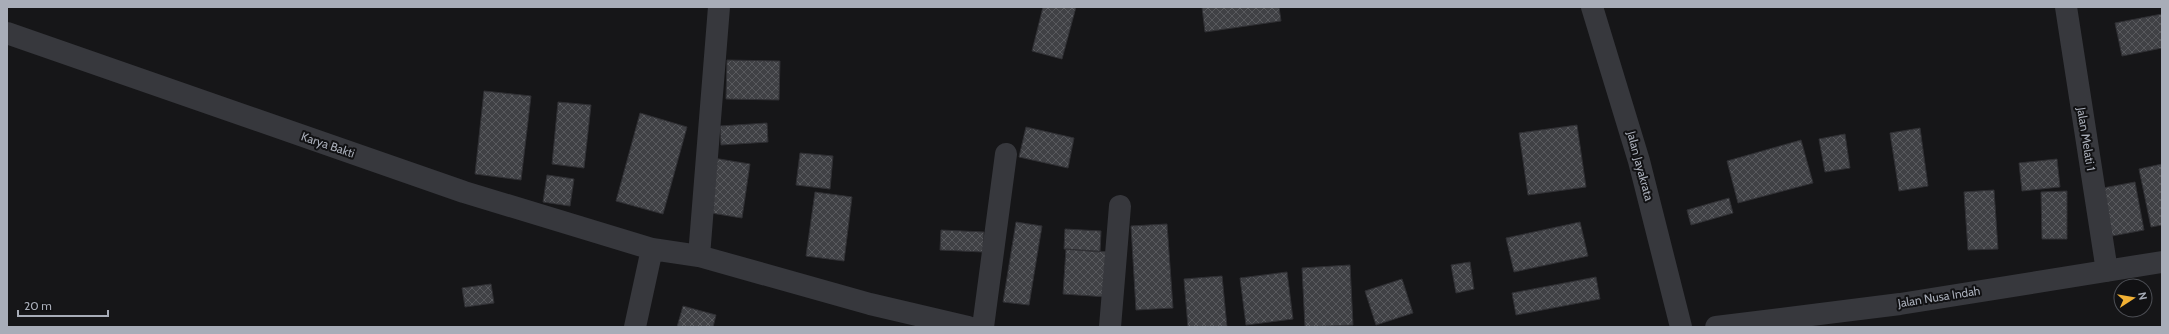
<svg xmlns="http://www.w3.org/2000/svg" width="2169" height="334" font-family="Cabin,sans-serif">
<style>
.building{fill:url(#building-cross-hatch);stroke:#303034}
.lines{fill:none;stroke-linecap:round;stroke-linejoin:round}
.minor{stroke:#37383d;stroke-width:22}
.labels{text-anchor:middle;stroke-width:4;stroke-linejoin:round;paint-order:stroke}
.street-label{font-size:12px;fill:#a8adb8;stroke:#111113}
</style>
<defs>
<pattern id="building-cross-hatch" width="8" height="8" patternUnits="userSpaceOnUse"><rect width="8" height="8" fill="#404145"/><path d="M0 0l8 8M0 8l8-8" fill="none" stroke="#595a5e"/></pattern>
</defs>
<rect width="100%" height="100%" fill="#161618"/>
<path class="building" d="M1043,7h33l-14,52 -30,-8z
M1202,7h77l2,14 -76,11z
M2162,14v34l-40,8 -7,-33z
M727,60l53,1 -1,39 -53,-1z
M484,91l47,5 -10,84 -46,-6z
M558,102l33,3 -7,63 -32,-4z
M640,113l47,14 -24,87 -47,-13z
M767,123l1,19 -47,3 -1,-19z
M1577,125l9,62 -58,8 -9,-62z
M1026,127l48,11 -6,30 -49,-11z
M1920,128l8,58 -29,5 -9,-58z
M1845,134l5,34 -25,4 -6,-33z
M1801,140l12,43 -75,20 -11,-42z
M800,153l33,3 -3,33 -34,-4z
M713,158l37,6 -8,54 -37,-6z
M2057,159l3,28 -38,4 -3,-28z
M2162,164v61l-11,2 -12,-58z
M547,175l27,4 -4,27 -27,-4z
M2135,182l9,48 -32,6 -9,-48z
M1994,190l4,59 -30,1 -4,-58z
M2067,191v48h-25l-1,-47z
M815,192l37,5 -8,64 -38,-5z
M1729,198l4,15 -42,12 -4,-15z
M1016,222l26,4 -13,79 -26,-3z
M1580,222l8,34 -74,16 -8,-34z
M1167,224l6,84 -37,2 -5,-84z
M1065,229l36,2 -1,21 -36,-3z
M941,230l43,2 -1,20 -43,-2z
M1066,249l45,3 -4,45 -44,-3z
M1470,262l4,27 -18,4 -5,-28z
M1350,265l3,60 -48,2 -3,-59z
M1287,272l6,47 -47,6 -6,-47z
M1222,276l5,51h-39l-4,-48z
M1596,277l4,22 -84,16 -4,-22z
M1402,279l11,34 -37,12 -11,-34z
M491,284l3,19 -29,4 -3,-19z
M683,306l33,9 -3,12h-36z"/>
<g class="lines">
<path class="minor" d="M1592,7l47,154 42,166
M2066,7l41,264
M7,33l457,159 188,57
M699,256l20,-249
M635,327l17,-78 47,7 171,48 98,23
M983,327l23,-173
M1110,327l10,-121
M1716,327l184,-23 262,-42"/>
</g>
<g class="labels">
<g class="street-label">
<text transform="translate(2086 139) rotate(81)" y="4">Jalan Melati 1</text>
<text transform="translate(328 145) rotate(19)" y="4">Karya Bakti</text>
<text transform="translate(1640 166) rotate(75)" y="4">Jalan Jayakrata</text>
<text transform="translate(1939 297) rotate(-9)" y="4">Jalan Nusa Indah</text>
</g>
</g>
<rect width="2169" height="334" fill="none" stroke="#a8adb8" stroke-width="16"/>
<g transform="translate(2133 298) rotate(78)"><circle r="19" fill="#111113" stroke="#4d4f55"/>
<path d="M0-3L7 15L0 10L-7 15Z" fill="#f2b134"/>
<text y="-6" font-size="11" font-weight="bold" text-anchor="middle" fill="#a8adb8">N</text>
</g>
<path d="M18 310v6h90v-6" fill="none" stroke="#a8adb8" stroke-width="2"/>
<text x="24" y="310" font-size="12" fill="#a8adb8" stroke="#111113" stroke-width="3" paint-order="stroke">20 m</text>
</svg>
